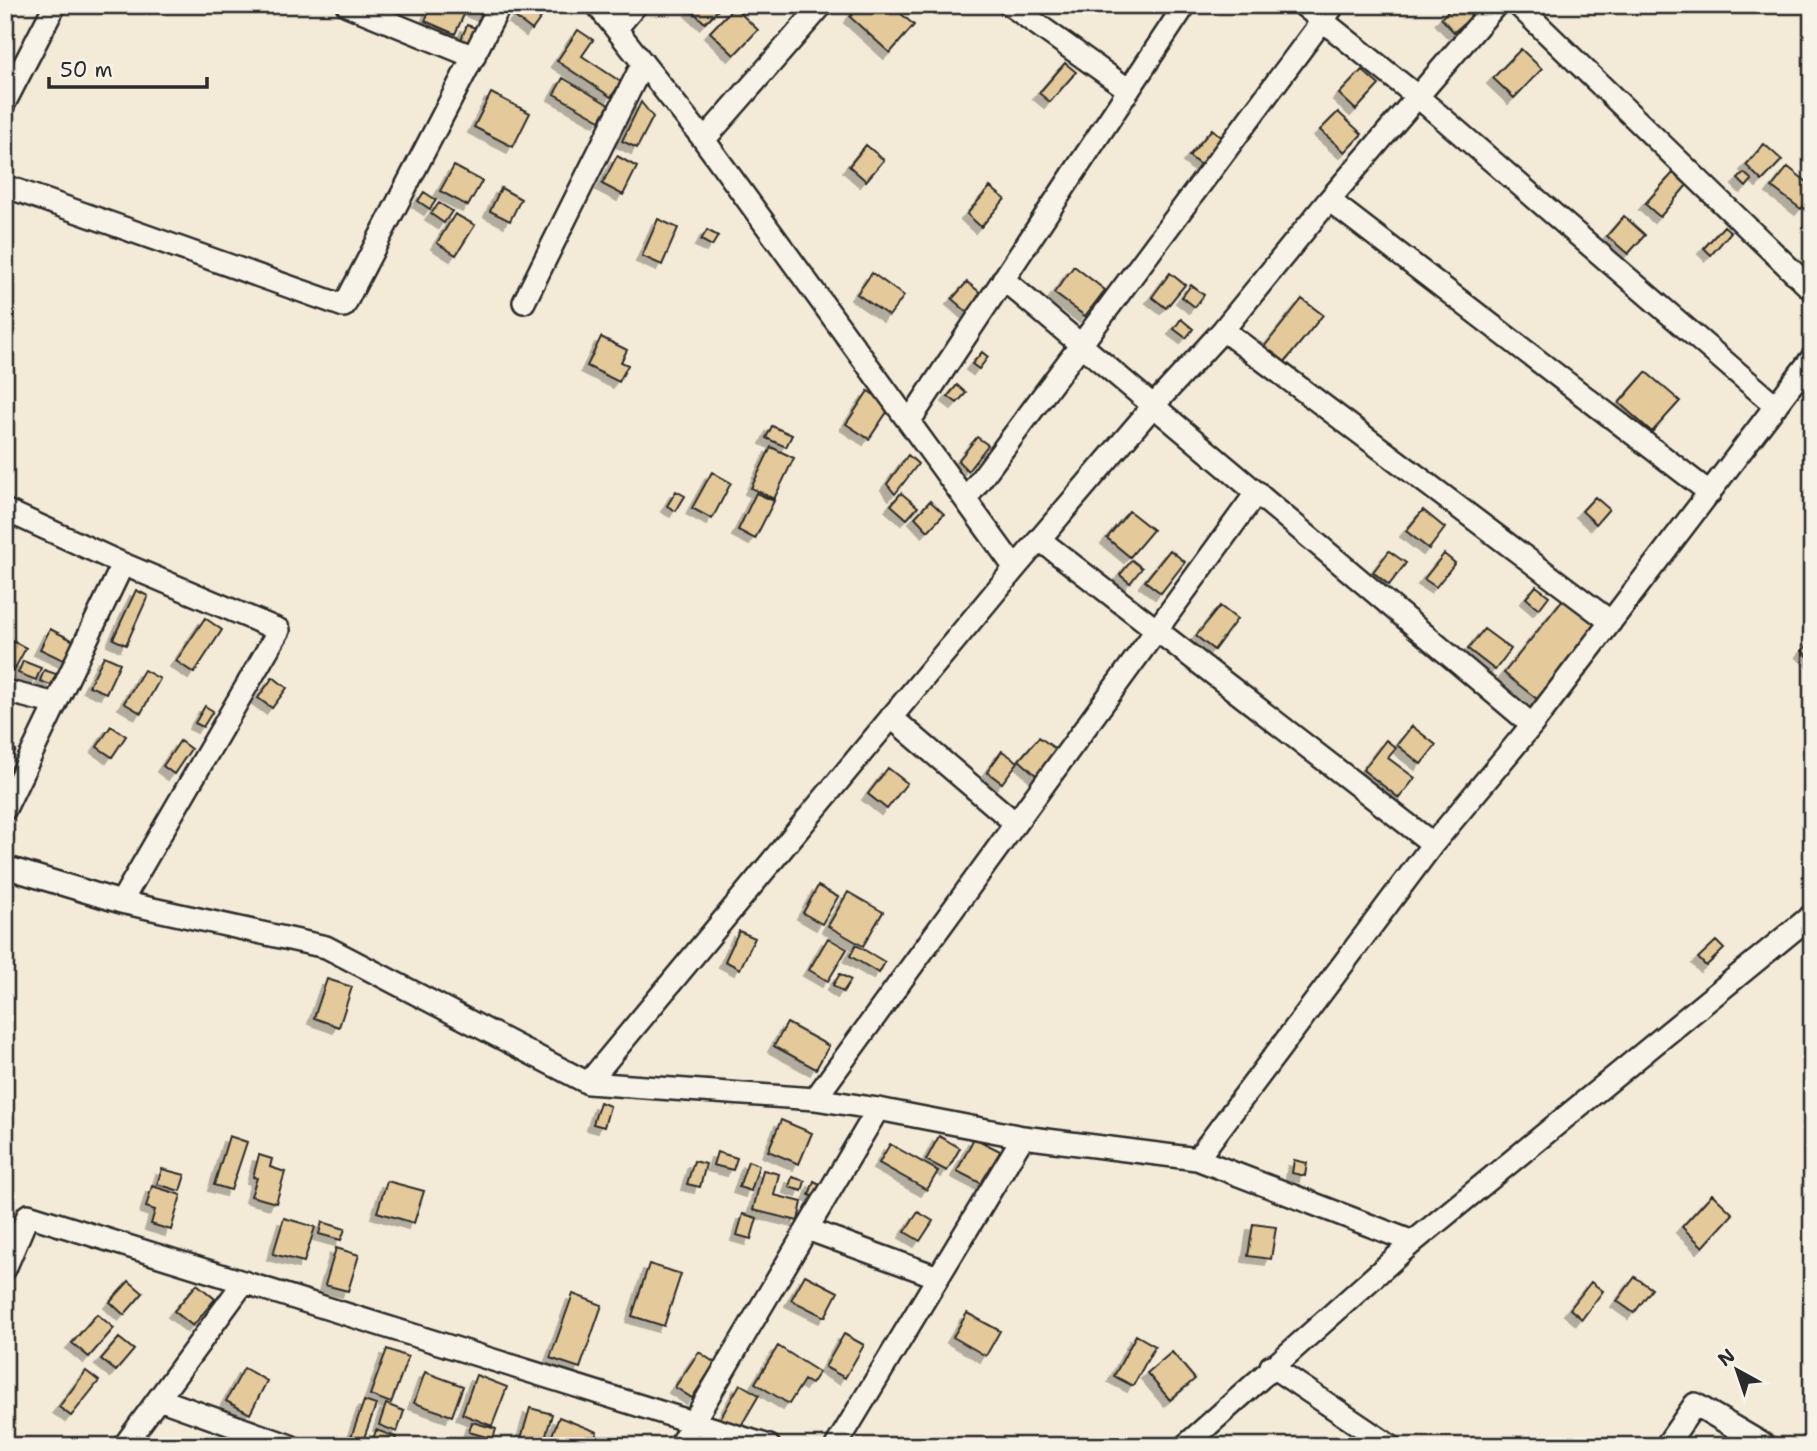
<svg xmlns="http://www.w3.org/2000/svg" width="1817" height="1451" font-family="'Shantell Sans',sans-serif">
<style>
.building{fill:#e4ca9a;stroke:#2b2b2b;stroke-width:2;filter:url(#shadow)}
.lines{fill:none;stroke-linecap:round;stroke-linejoin:round}
.street-casing{stroke:#2b2b2b;stroke-width:26}
.street{stroke:#f7f3e8;stroke-width:21}
</style>
<defs>
<filter id="shadow"><feDropShadow dx="-6" dy="6" stdDeviation="0" flood-color="#0004"/></filter>
</defs>
<rect width="100%" height="100%" fill="#f3ebd8"/>
<filter id="ink" filterUnits="userSpaceOnUse"><feTurbulence type="fractalNoise" baseFrequency=".0143" numOctaves="2"/><feDisplacementMap in="SourceGraphic" scale="14" xChannelSelector="R" yChannelSelector="G"/><feConvolveMatrix kernelMatrix="1 2 1 2 8 2 1 2 1" color-interpolation-filters="sRGB"/></filter>
<g filter="url(#ink)">
<path class="building" d="M436,5h49l2,1 -4,9 -16,-7 -12,26 -30,-13 6,-14 4,2z
M523,5h13l9,7 -13,18 -17,-13z
M696,5h23l2,2 -16,16 -14,-13z
M860,5h31l23,20 -24,28 -40,-36z
M1455,5h8l10,11 -19,16 -13,-14z
M734,7l24,23 -24,25 -24,-23z
M467,25l9,3 -6,16 -9,-4z
M578,30l15,10 -11,16 39,26 -10,15 -54,-36z
M1521,49l21,20 -28,29 -21,-20z
M1065,63l11,9 -26,30 -11,-9z
M1362,70l17,15 -23,25 -17,-16z
M563,78l46,27 -9,15 -46,-26z
M491,93l39,20 -17,34 -39,-20z
M641,102l12,15 -16,31 -15,-7z
M1338,112l24,22 -17,18 -25,-22z
M1212,129l14,12 -22,27 -15,-12z
M1764,144l18,16 -20,21 -16,-16z
M866,145l18,15 -18,21 -17,-15z
M617,156l20,11 -14,28 -21,-11z
M454,166l28,15 -14,25 -28,-15z
M1788,167l24,19v10l-11,13 -29,-22z
M1673,173l14,12 -27,32 -15,-13z
M1744,173l8,7 -6,7 -8,-8z
M990,187l15,12 -24,28 -14,-13z
M501,188l20,11 -11,22 -20,-10z
M424,192l12,8 -6,9 -12,-8z
M439,203l13,8 -8,12 -13,-9z
M455,214l20,11 -19,30 -19,-12z
M1624,216l21,19 -17,19 -21,-18z
M658,219l20,9 -16,37 -20,-9z
M1724,226l7,6 -20,23 -7,-7z
M707,230l11,6 -6,10 -11,-6z
M1074,266l31,24 -20,26 -31,-23z
M872,273l32,23 -15,20 -32,-22z
M1170,273l15,12 -19,23 -14,-11z
M967,282l15,12 -15,18 -15,-13z
M1191,285l13,10 -9,12 -13,-10z
M1302,299l21,16 -39,48 -20,-16z
M1181,319l12,10 -7,9 -12,-9z
M601,337l26,13 -6,12 7,3 -9,17 -32,-16z
M982,352l6,5 -9,12 -7,-5z
M1646,372l34,29 -28,31 -33,-29z
M957,385l9,8 -9,10 -9,-7z
M868,391l23,15 -22,33 -23,-15z
M772,426l20,9 -6,12 -20,-9z
M977,437l11,8 -20,26 -10,-10z
M771,447l23,11 -20,41 -23,-11z
M908,455l10,9 -23,30 -8,-10z
M712,472l19,11 -19,36 -20,-11z
M676,491l9,5 -9,15 -9,-5z
M756,493l18,8 -19,38 -17,-9z
M901,493l17,14 -11,12 -16,-14z
M1595,497l14,12 -13,15 -14,-13z
M930,501l14,13 -16,17 -13,-14z
M1423,510l22,18 -16,21 -23,-18z
M1129,511l24,19 -23,27 -23,-19z
M1170,550l15,12 -24,31 -16,-12z
M1389,551l17,12 -17,22 -16,-13z
M1444,554l11,9 -19,24 -12,-8z
M1132,560l10,8 -12,15 -10,-8z
M1536,586l13,10 -10,13 -13,-11z
M136,590l12,6 -22,49 -13,-6z
M1564,598l37,30 -59,75 -38,-30z
M1220,606l17,13 -23,31 -18,-14z
M205,618l17,12 -28,43 -18,-12z
M50,629l24,12 -9,20 -25,-12z
M1484,629l27,20 -16,21 -27,-21z
M11,640l15,8 -12,22 -9,-5v-14z
M1812,640v20l-10,-9z
M104,656l16,7 -14,30 -17,-7z
M23,661l18,7 -5,12 -18,-7z
M44,670l12,4 -5,11 -11,-4z
M144,670l16,9 -19,34 -17,-10z
M273,677l14,11 -15,20 -14,-10z
M205,706l8,5 -10,16 -8,-4z
M111,726l15,10 -14,21 -15,-10z
M1412,726l24,19 -15,19 -24,-19z
M1039,737l18,13 -20,26 -18,-16z
M1386,740l10,8 -8,10 27,20 -16,20 -36,-28z
M180,741l11,8 -17,25 -11,-8z
M5,745l11,5 -11,22z
M1002,751l16,11 -16,21 -15,-11z
M888,768l19,15 -20,26 -19,-15z
M818,886l20,11 -16,27 -19,-11z
M848,892l35,20 -20,34 -35,-20z
M739,931l16,7 -15,31 -15,-8z
M828,938l19,11 -19,32 -19,-11z
M1716,941l8,8 -18,17 -8,-8z
M856,945l29,17 -6,11 -29,-17z
M840,974l11,6 -8,12 -10,-7z
M327,979l25,8 -13,40 -25,-9z
M787,1023l42,23 -13,23 -42,-23z
M600,1102l10,4 -6,21 -11,-3z
M781,1120l31,13 -13,31 -31,-13z
M229,1136l18,6 -16,48 -17,-5z
M939,1136l21,12 -13,23 -21,-11z
M974,1138l32,16 -18,33 -31,-16z
M890,1144l48,27 -11,19 -48,-27z
M717,1152l20,6 -4,12 -20,-5z
M259,1155l13,4 -2,8 15,5 -9,31 -25,-7 6,-18 -4,-1z
M1294,1160l13,3 -2,13 -13,-3z
M694,1161l12,3 -6,23 -13,-3z
M748,1161l11,4 -8,26 -12,-4z
M162,1169l23,6 -5,16 -23,-7z
M763,1170l16,4 -5,21 28,7 -4,19 -45,-11z
M792,1177l13,4 -3,10 -13,-4z
M387,1181l37,10 -10,32 -37,-11z
M814,1181l8,4 -5,13 -8,-3z
M152,1186l29,9 -10,35 -20,-6 4,-14 -9,-3z
M1712,1194l21,20 -30,33 -21,-20z
M918,1212l15,9 -13,20 -15,-9z
M743,1214l14,4 -6,21 -14,-4z
M284,1218l31,9 -11,35 -31,-8z
M322,1222l23,7 -4,11 -22,-6z
M1253,1224l23,3 -5,32 -23,-3z
M336,1248l23,7 -11,36 -23,-6z
M649,1264l32,10 -17,52 -32,-10z
M805,1275l33,17 -13,25 -34,-17z
M1635,1277l17,12 -18,24 -17,-12z
M129,1281l14,12 -19,22 -14,-13z
M1591,1282l12,9 -21,28 -12,-10z
M197,1284l18,15 -22,27 -19,-15z
M573,1294l29,11 -22,63 -30,-10z
M967,1313l33,18 -14,25 -33,-19z
M97,1314l17,14 -25,29 -17,-14z
M844,1334l20,11 -19,33 -20,-11z
M1136,1335l19,11 -22,40 -19,-10z
M119,1338l15,12 -18,21 -15,-12z
M778,1346l41,26 -8,12 -7,-4 -15,24 -34,-21z
M387,1349l21,8 -17,46 -21,-8z
M699,1352l16,11 -23,35 -17,-11z
M1172,1352l23,27 -25,21 -23,-27z
M244,1368l23,13 -17,33 -24,-13z
M86,1371l13,10 -28,35 -12,-9z
M425,1372l38,14 -11,30 -38,-13z
M476,1375l31,12 -15,39 -30,-12z
M740,1384l19,11 -21,36 -19,-10z
M364,1401l12,4 -15,41h-13z
M386,1404l18,7 -7,21 -18,-7z
M530,1408l22,6 -9,32 -23,-4z
M559,1417l38,15 -5,14h-44z
M472,1422l24,7 -3,10 -24,-7z
M376,1430l20,7 -3,9h-22z"/>
<g class="lines">
<g class="street-casing">
<path id="street" d="M347,5l127,52
M597,5l107,135 311,428
M1010,5l119,85
M1303,5l115,92 358,309
M1518,5l294,285
M616,29l20,-24
M5,102l50,-97
M704,140l118,-135
M5,186l339,120 156,-301
M1329,200l381,293
M1003,279l529,446
M524,302l119,-239
M1223,330l388,292
M909,422l276,-417
M966,499l368,-494
M5,510l118,54 156,66 -158,272
M1039,539l394,305
M5,691l51,13
M891,717l124,106
M5,809l118,-245
M5,867l116,35 205,45 262,136 227,16 63,10 145,28 174,22 216,83
M588,1083l427,-515 139,-163 69,-75 106,-130 167,-195
M815,1099l442,-607
M1197,1159l236,-315 99,-119 280,-367
M807,1229l131,48
M5,1269l23,-54 741,231
M1271,1366l119,80
M159,1399l131,47
M124,1446l120,-164
M679,1446l199,-337
M836,1446l187,-309
M1185,1446l228,-204 399,-327
M1666,1446l29,-42 71,42"/>
</g>
<use href="#street" class="street"/>
</g>
</g>
<rect width="1817" height="1451" fill="none" stroke="#f7f3e8" stroke-width="28"/>
<rect x="14" y="14" width="1789" height="1423" fill="none" stroke="#2b2b2b" stroke-width="2.5" filter="url(#ink)"/>
<g transform="translate(1737 1370) rotate(320)" stroke="#f7f3e8" stroke-width="5" paint-order="stroke">
<path d="M0-5L12 26L0 18L-12 26Z" fill="#2b2b2b"/>
<text y="-10" font-size="19" font-weight="bold" text-anchor="middle" fill="#2b2b2b">N</text>
</g>
<path d="M49 77v10h158v-10" fill="none" stroke="#2b2b2b" stroke-width="3.5"/>
<text x="60" y="77" font-size="21" fill="#2b2b2b" stroke="#f7f3e8" stroke-width="5" paint-order="stroke">50 m</text>
</svg>
